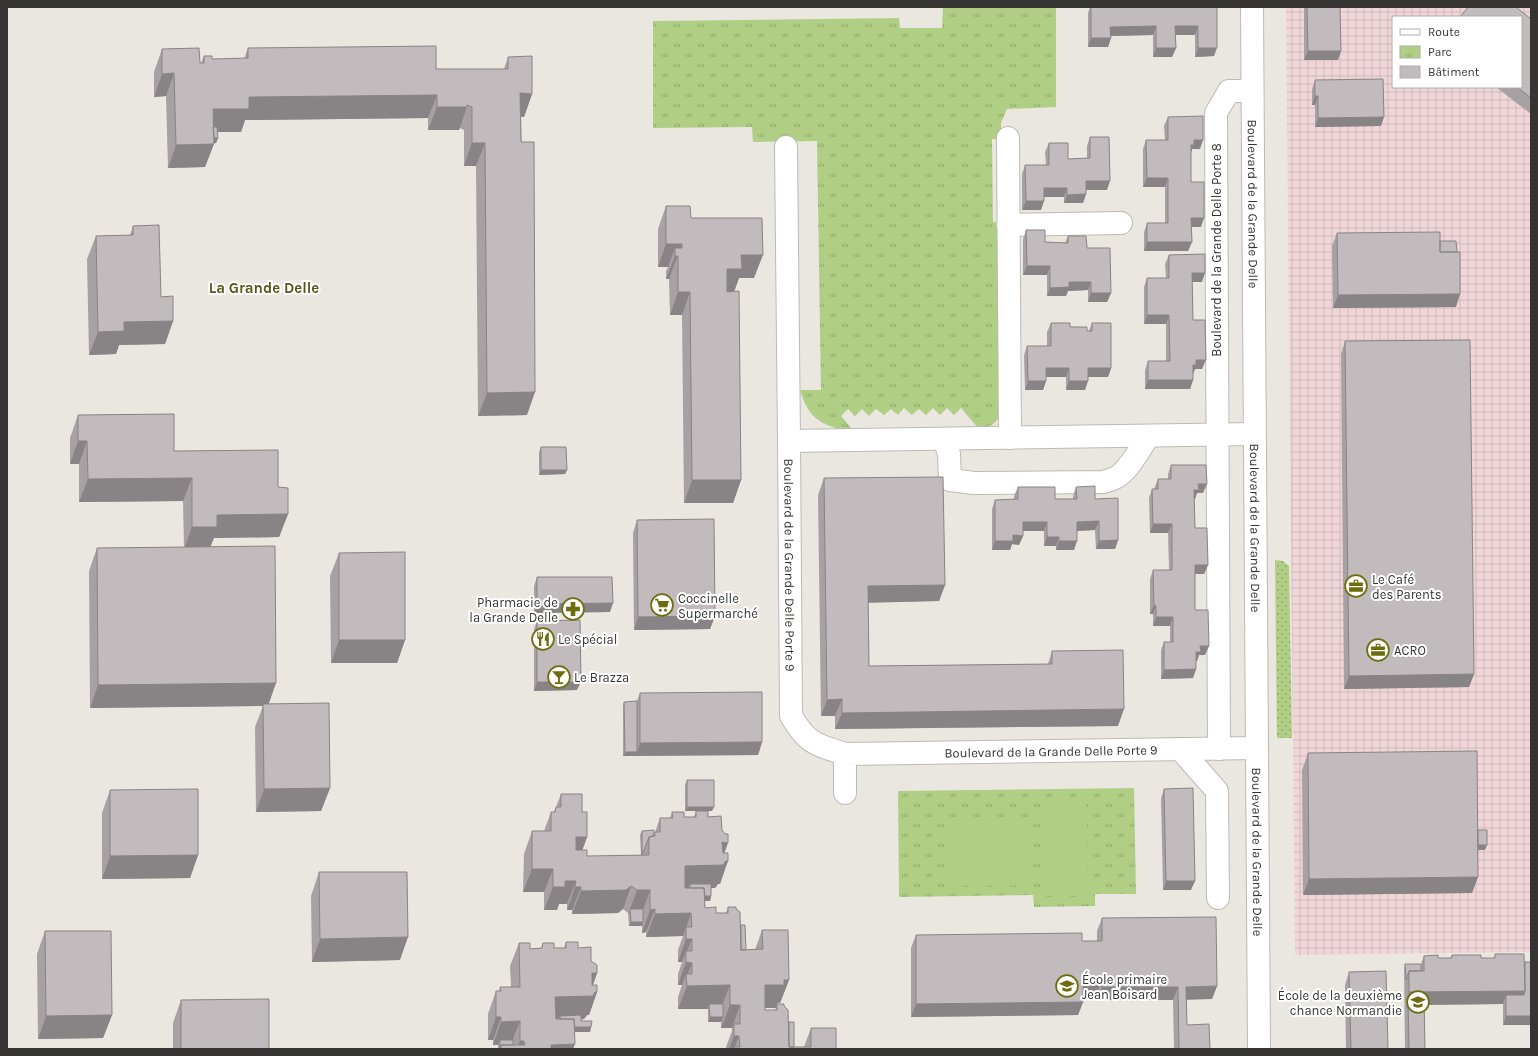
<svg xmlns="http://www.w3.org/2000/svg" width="1538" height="1056" font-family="Karla,sans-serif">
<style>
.industrial{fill:url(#industrial-grid);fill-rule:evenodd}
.grass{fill:url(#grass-dots)}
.park{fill:url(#park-tufts)}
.pitch{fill:#b1ce85}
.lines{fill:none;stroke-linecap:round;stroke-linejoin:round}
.minor-casing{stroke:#bdbab4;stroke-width:24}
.minor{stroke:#fff;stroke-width:22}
.wall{fill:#a7a1a3;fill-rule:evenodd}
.shaded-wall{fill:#888384}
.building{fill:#c2bbbd;stroke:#888384}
.labels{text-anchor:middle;stroke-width:4;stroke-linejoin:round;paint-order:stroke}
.street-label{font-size:13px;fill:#353432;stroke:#fff}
.poi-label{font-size:13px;fill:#353432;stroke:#fff;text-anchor:start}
.quarter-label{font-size:15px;font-weight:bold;fill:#56561a;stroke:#fff}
</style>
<defs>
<pattern id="industrial-grid" width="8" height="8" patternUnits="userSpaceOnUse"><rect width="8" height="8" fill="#f1d6d9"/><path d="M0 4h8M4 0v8" fill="none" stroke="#cfb8bb"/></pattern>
<pattern id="grass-dots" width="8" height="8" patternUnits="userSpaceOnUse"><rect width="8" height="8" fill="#b1ce85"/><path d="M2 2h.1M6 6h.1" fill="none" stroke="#91a86d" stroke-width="1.8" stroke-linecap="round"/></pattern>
<pattern id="park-tufts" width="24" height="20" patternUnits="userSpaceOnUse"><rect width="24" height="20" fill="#b1ce85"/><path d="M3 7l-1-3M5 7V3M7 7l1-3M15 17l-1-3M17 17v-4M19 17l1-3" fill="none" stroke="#91a86d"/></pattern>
</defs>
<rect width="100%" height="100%" fill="#eae7e1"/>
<path class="industrial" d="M1286,7h245v945l-236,3zM1393,17h128v70h-128z"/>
<path class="grass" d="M1275,560l8,1 6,5 3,172h-15z"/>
<path class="park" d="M943,7h113v100l-49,2 -6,14v16h-9l1,83 6,1 1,192c-5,10 -10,12 -22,13l-17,-20 -7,7 -7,-7 -7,7 -7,-7 -7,7 -7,-6 -7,6 -8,-7 -6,7 -7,-6 -7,6 -8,-6 -7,7 -7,-7 -7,7 -7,-7 -7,7 12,14c-28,-1 -45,-11 -53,-40h21l-4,-249 -64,1 -1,-15 -99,1v-107l246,-3 1,10h42z
M1134,788l2,106h-41v12l-61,1 -1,-12 -134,2 -1,-106z"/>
<path class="pitch" d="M1041,801h46l1,95h-46z
M1031,819l1,66 -83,1v-66z"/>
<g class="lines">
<g class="minor-casing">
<g id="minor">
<path id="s1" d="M1252,7l7,1042"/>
<path d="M1008,138l2,300"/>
<path id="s2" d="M786,147l3,294 2,275c17,28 23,28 54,38"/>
<path d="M1008,225l113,-2"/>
<path d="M944,439l5,15 1,26 24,3 129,-1c3,-1 8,-2 12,-4 14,-7 25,-30 34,-42"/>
<path d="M789,441l465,-7"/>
<path d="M1180,749l37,42 1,107"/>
<path d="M1219,749l-3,-636 13,-22h23"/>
<path id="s3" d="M845,793v-39l412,-6"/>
</g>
</g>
<use href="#minor" class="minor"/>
</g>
<path class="wall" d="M1090,7h127l-3,49 -19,1v-22h-19v13l-4,9h-19v-22l-42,1v2l-3,9h-20v-34z
M1304,7h36l-2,53h-34z
M1531,19v95l-35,-27h25z
M248,48l188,21h68l4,-12 24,37 -8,23 -3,-1 6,299 -49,1 -2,-250h-12v-36l-4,-2 -1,2h-31v-12l-183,2 -4,12h-24l1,6 -2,5h-2l-9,24 -37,1 -2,-72 -12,1v-25l8,-23 38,14h1l3,-7 8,3h32z
M1315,80l66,46 -66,1v-22h-3v-16z
M1168,117l32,32h-8l-1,3v30l10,45h-9v15l-4,9h-44v-19l3,-9h18v-36h-22v-38l3,-9h19l-1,-14z
M1090,137l17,53h-21v4l-3,9h-19v-6h-20l-3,13h-19v-36l3,-9h21l-1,-13 4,-9 19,16 19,-1v-12z
M666,206l25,12 63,60h-15l-5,13 7,189 -8,23h-49l-2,-188h-12l-1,-36h-3v-8l2,-4h-10v-38z
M133,226l28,71 12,24 -8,23 -46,1 -3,9 -27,1 -2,-96 9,-23 34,-1z
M1026,230l19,12 20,1 3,-7 19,12 24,45 -4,9h-19v-12l-20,1 -2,5h-19v-21h-24v-36z
M1337,233l103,8 17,11 -1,55 -123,1 -1,-62z
M1169,255l33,27h-10l1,38 9,49h-7l-2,5v6l-3,9h-45v-19l3,-9h18v-37h-22v-37l3,-9h19l-1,-14z
M1051,323l38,8 3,-8 19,45 -3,9h-20l-3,13h-19v-13h-20v4l-3,9h-18l-1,-35 3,-9h20v-14z
M1345,341l129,333 -5,13 -125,2 -3,-335z
M78,415l96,36 104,36 10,27 -9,23 -65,1 -4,8 59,158 61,84 -9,23 -65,1 -1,-85 8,-21 -173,2 -1,-137 8,-23 87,-1 -1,-46 -104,1v-38h-9v-26z
M541,447l26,23 -2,4 -26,1v-23z
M1171,465l32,28h-6l-2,6h-1l1,29 13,37 -4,9h-9v36l10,45h-6l-2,6h-1v8l-3,9 -32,1v-29l3,-8h6v-16h-17v-12h-3v-35l3,-9h16l-1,-37h-18l-1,-35 3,-9h2l4,-10h10v-5z
M824,478l121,107 -6,16 -71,1 1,64 179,-2 4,-13 66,75 -283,3v-13h-14l-3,-221z
M1018,487l37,12h18v-3l3,-9 19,12 23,41 -3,9h-19l-1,-19 -18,1 -3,19h-18v-4h-12v-15h-21v5l-4,9 -7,-1 -2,6h-18v-41l3,-9 19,-1v-3z
M637,520l78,96 -5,13 -76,1 -1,-97z
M339,553l66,87 -8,23h-66l-1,-87z
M537,577l73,35 -76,1v-27z
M537,621l40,69 -43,1v-62z
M640,693l122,49 -4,13 -135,1v-50l1,-4 13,-1z
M1308,753l170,77 7,20h-7v27l-6,16 -169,2 -1,-125z
M687,780l25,31h-4v6l14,13 2,23 -4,31h-2l-3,4h-4v8l-1,5h-5v7l11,5h10l2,-6 8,2 4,16 6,25h9l7,-20 27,50 -9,23h-3v1l7,2 10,41h10l7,-19 25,21h-110v-2l6,-16v-3h-11v-7l-13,1v-13h-30v-12l4,-12h-4v-11l4,-12h-4v-12l5,-14 -37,1v-5l-4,1v-7h-13l-1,-13 -5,-4 -5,4 -46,1v-4h-5v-6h-8l-2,6h-13v-18h-21l1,-38 8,-23h12l7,-19h3l7,-18 21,18 5,25 -5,13 5,6h13l41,-1 -1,-20 2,-4 12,4 6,-17h10l2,-6 12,5h10l2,-6h-11v-26zM765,1008h11l-1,2h-10z
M1164,789l27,101h-28l-2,-92z
M110,790l88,65 -8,23 -88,1v-66z
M319,872l81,88 -88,2 -1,-66z
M1102,918l115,68 -5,13h-26l1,26 23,24h-36l-1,-49h-75l-1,-7h-14v9l-5,13 -167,2v-69l5,-13 166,6h15v-10z
M45,931l67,84 -9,23 -65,1 -1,-85z
M566,942l12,6 13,13 6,12 -4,12 4,7 -8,23h-2l-3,4 -3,1v1l10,6 -1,5h-15l-2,17h-75v-4h-5v-5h-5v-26l8,-23h3l1,-4h11l-1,-21 9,-23 11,6 11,-1 2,-5 11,5h10z
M1495,954l30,8h6l-28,63v-21l-79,1 1,44h-20l-1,-80 1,-5h16l3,-8 14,2h12l2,-3 29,3h13z
M1349,972l39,77h-42l-1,-64z
M181,1000l88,49h-96v-26z"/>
<path class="shaded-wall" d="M1156,26l-3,9 -46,1 3,-9z
M1175,26h23l-3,9h-23z
M1091,38h20l-3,9h-20z
M1156,48h20l-4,9h-19z
M1198,48h19l-3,8 -19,1z
M1308,51h33l-3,9h-34z
M174,73l-8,23 -12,1 8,-23z
M520,93l12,1 -8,23 -12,-1z
M437,95l-9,23 -183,2 -4,12h-35l7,-23 36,-12z
M1315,96h3l-3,9h-3z
M437,107h30l-8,23h-31z
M1384,117l-3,9 -66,1 3,-9z
M206,138h12l-2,5h-11z
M1194,140h9l-3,9h-8l-1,5v-9z
M472,143h13l-9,23h-12z
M214,144l-9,23 -37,1 8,-23z
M1147,178h21l-3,9h-22z
M1086,181h24l-3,9h-24z
M1044,188h23l-3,9h-23z
M1086,194l-3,9h-19l3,-8z
M1026,201h18l-3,9h-19z
M1191,218h13l-3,9h-13z
M1147,242h45l-4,9h-44z
M666,244h16l-13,35h-3l9,-23v-8l-7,19h-10z
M741,255h22l-9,23h-15l-5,14h-15l8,-23z
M1027,266h23l-3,9h-24z
M1192,273h13l-3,9h-13z
M1069,282h22l-3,8 -20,1 -2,5h-19l3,-8z
M678,292h12l-8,23h-12z
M1091,293h20l-4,9h-19z
M1460,294l-4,13 -123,1 5,-13z
M1147,315h22l-3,9h-22z
M173,321l-8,23 -46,1 -3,9 -27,1 9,-23 26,-10z
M1196,360h10l-4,9h-7l-2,5v-9z
M1046,368h23l-3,9h-23z
M1088,368h23l-3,9h-23z
M1148,380h45l-3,9h-45z
M1028,381h18l-3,9h-18z
M1069,381h19l-3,9h-19z
M535,392l-8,23 -49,1 9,-23z
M78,441h9l-8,23h-9z
M541,470h26l-2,4 -26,1z
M192,478l-9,23 -104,1 9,-23z
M692,480h49l-8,23h-49z
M1198,484h9l-4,9h-6l-2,6h-4l3,-9z
M288,514l-9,23 -65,1 -5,12h-25l8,-23 25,-12z
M1099,521l-4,9 -21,1 3,-9z
M1023,522h24l-3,9h-25z
M1153,524h19l-4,9h-18z
M1013,535l10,1 -4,9 -7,-1 -2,6h-18l3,-9z
M1047,537h12l-3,9h-12z
M1118,540l-3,9h-19l3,-8z
M1059,541h18l-3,9h-18z
M1195,565h13l-4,9h-12z
M945,585l-6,16 -78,2 7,-17z
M613,603l-3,9 -76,1 3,-9z
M1154,605l2,1 -3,8h-3z
M715,616l-5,13 -76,1 4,-13z
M1156,617h17l-3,9h-17z
M339,640h66l-8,23h-66z
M1200,646h9l-4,9h-6l-2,6h-4l3,-9z
M1196,669l-3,9 -32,1 3,-9z
M1474,674l-5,13 -125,2 5,-13z
M537,682h44l-4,8 -43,1z
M276,683l-8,23 -5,-2v2l-173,2 8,-23z
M842,699l-7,17h-14l6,-16z
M1124,709l-6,17 -283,3 7,-16z
M762,742l-4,13 -135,1 2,-4h12l3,-9z
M330,788l-9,23 -65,1 8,-23z
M687,807h27l-2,4h-27z
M576,837h11l-8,23 -10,-5z
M722,842l6,1 -8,22 6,-4h2l-8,23h-2l-3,4 -25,1v-5l-2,5h-12l9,-23z
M1473,845h14l-2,5h-13z
M198,855l-8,23 -88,1 8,-23z
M532,869h21l-9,23h-21z
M1478,877l-6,16 -169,2 6,-16z
M565,881h11l-9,23h-8l-2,6h-13l9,-23z
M1166,881h29l-4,9h-28z
M631,886l-8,23 -5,4 -46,1 9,-23z
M575,887h6l-9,23h-5z
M637,890h13l-8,23 -12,-4z
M711,896l-1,5h-21l1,-4z
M655,909l-9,23 -4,1 8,-23z
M691,913l-8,23 -37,1 9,-23z
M631,922h12l-1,4h-13z
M408,937l-8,23 -88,2 8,-23z
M686,939h6l-6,15v-3l-4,11h-4z
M686,962l6,1 -6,15v-4l-4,11h-4z
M592,973h5l-8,23z
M784,980h5l-9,23h-3l-1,5h-20l9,-23z
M1083,980h19l-5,13h-19z
M730,985l-9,23 -12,-4 -1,5h-30l9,-23z
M1217,986l-5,13 -31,1 5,-13z
M1102,987h76l-5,13h-75z
M1525,991l-5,13 -14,-9 -3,9 -95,1v-9l1,-4z
M597,992l-8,23h-2l-3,4 -24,1v-4l-2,4h-11l8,-23z
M1083,1002l-5,13 -167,2 5,-13z
M730,1005h10l-8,23h-11z
M112,1015l-9,23 -65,1 8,-23z
M1506,1016h25v9h-28z
M496,1017h5l-8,23h-5z
M710,1017h13l-2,5h-13z
M520,1021l-9,23 -11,-4 -2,5h-5l8,-23z
M591,1027l-1,5h-31l1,-4z
M734,1036h5l-5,13v-2l-1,2h-4z
M520,1041h4l-2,8h-5z
M575,1044l-2,5h-23l1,-4z"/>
<path class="building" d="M1091,7h126v41h-19v-22h-23l1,22h-20v-22l-46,1 1,11h-20z
M1307,7h33l1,44h-33z
M1468,7h48l15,12v79l-14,-11h4v-70h-61z
M436,46v23h72v-12l24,-1v38l-12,-1 1,49h13l1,250 -48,1 -2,-250h-13v-36l-5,-2v2h-30v-12l-188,2v12h-36l1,35 -38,1 -2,-72 -12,1v-25l37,-1 1,15h4v-7h8v3l36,-1v-10z
M1383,79l1,38 -66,1v-22h-3v-16z
M1203,116v24h-9v5h-3v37h13v36h-13l1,24h-45v-19h21v-45h-21l-1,-38h22v-23z
M213,127h4l1,11h-4z
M1090,137h19l1,44h-24v13l-19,1v-7h-23v13h-18l-1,-36h24v-22h19v16l22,-1z
M666,206h24l1,12h71l1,37h-22l1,14h-15v23l12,-1 2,189h-49l-2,-188h-12v-36h-3v-8h7v-4h-16z
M159,225l2,72 12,-1v25l-49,1v9l-26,1 -2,-96 37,-1v-9z
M1026,230h19v12l23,1v-7h18l1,12h23l1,45h-20v-11h-22v5l-19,1v-22h-23z
M1440,232v20h20v42l-122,1 -1,-62z
M1440,241h16l1,11h-17z
M1205,254v19h-13l1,47h12l1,40h-10v5h-3v15h-45v-19h22l-1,-46h-22v-37h22v-23z
M1051,323h19v4h17v4h5v-8h19v45h-23v13h-19v-13h-23v13h-18l-1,-35h24z
M1470,340l4,334 -125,2 -4,-335z
M174,414v37l104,-1v37l10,1v26l-71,1v12h-25v-49l-104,1 -1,-38h-9v-26z
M541,447h25l1,23h-26z
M1171,465h35l1,19h-9l1,6h-5l1,38h12l1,37h-13v45h13l1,36h-9l1,6h-5v17l-32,1v-28h9v-25h-17v-11l-2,-1 -1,-35h19v-46h-19l-1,-35h6v-10h13z
M943,477l2,108 -77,1 1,80 183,-2v-13l71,-1 1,59 -282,4v-14l-15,1 -3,-222z
M1095,486v13l23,-1v42l-19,1v-20l-22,1v19h-18v-4h-12v-15h-24v14l-10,-1v6h-18v-41l23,-1v-12h37v12h22l-1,-12z
M714,519l1,97 -77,1 -1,-97z
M275,546l1,137 -178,2 -1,-137z
M405,552v88h-66v-87z
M537,577h75l1,26 -76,1z
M580,620l1,62h-44v-61z
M762,692v50l-122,1v-50z
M637,701v51h-12l-1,-50z
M329,703l1,85 -66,1 -1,-85z
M1477,751l1,126 -169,2 -1,-126z
M687,780h27v27h-27z
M1193,788l2,93h-29l-2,-92z
M198,789v66l-88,1v-66z
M561,794h21v18h5v25h-11v13h11v6l62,-1v-18l6,-1v-4h5v-14h13l-1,-6h12v5h12v-6h12v6l13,-1 1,14 3,4h3v9l-6,-1 1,11h5v8h-2l-3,4 -38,1v22h19l1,20 11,-1v6h12v-6h8v2l4,3 1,38 22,-1 -1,-19h26l1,50h-5v5h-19v25h12v-6h7v2l4,4 1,37h22v-19h25v21h-102v-2h6l-1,-11h-5v-12h6v-19h-10v-20l-43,1 -1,-12h6v-11l-6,-1v-11h6v-12h-6v-12h6l-1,-14 -36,1v-5l-5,1v-20h-13l-6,-4 -5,4 -45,1v-4h-6l1,-6h-11v6h-12v-18h-21v-38h19v-19h4l1,-5h5z
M654,830l-1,6 -4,1 -7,18v-24z
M1478,830h9v15h-9z
M319,872h88l1,65 -88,2z
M690,884h21v12h-6l-1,-8h-14z
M630,909h13v13h-12z
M1216,917l1,69 -31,1 1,38 22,-1 1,25h-31l-1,-62h-76v-7h-19v22l-167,2v-69l166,-2v8h20v-23z
M741,925h4l1,25h-5z
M45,931h66l1,84 -66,1z
M566,942h12v6l13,-1v14l6,4v8h-5v12h5v7h-2l-2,4 -38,1 1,22h18l1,25 -24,1v4h-50v-4h24l-1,-4h-4v-20l-19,1v-5h-5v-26h5l-1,-4h20l-1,-44h11v6l12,-1 1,-5h11v5h12z
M1495,954h29l1,37 -116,1v-21h15v-15l14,-1v3h14v-3h29v3h14z
M1525,962h6v54h-25v-21h18l1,-4z
M1405,964h16v7h-12l-3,9z
M1386,971l2,78h-37l-2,-77z
M1408,996h16l1,53h-16z
M269,999v50h-88v-49z
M709,1004h14v13h-13z
M581,1015v6h11l-1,6h-16l-1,-8h-14v-3z
M789,1022h5v25h-5z
M500,1040h13v5h-12l-1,3z"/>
<defs>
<g id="office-ring" transform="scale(1.15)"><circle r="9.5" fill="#fff" stroke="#6e6d0e" stroke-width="1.5"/><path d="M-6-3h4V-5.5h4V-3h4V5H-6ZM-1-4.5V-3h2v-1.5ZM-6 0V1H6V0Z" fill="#6e6d0e"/></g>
<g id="supermarket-ring" transform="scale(1.15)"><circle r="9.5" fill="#fff" stroke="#6e6d0e" stroke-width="1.5"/><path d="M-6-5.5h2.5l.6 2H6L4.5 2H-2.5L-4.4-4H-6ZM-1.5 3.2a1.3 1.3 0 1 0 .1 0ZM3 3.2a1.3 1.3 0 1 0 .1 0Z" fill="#6e6d0e"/></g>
<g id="pharmacy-ring" transform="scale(1.15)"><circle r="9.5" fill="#fff" stroke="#6e6d0e" stroke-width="1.5"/><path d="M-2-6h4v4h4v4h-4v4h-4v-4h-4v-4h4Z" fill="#6e6d0e"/></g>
<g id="restaurant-ring" transform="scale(1.15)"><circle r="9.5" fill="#fff" stroke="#6e6d0e" stroke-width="1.5"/><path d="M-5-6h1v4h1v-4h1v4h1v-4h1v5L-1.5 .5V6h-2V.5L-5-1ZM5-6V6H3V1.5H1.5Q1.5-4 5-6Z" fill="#6e6d0e"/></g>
<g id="bar-ring" transform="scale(1.15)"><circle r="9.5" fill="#fff" stroke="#6e6d0e" stroke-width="1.5"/><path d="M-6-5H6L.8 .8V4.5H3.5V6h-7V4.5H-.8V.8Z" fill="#6e6d0e"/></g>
<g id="school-ring" transform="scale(1.15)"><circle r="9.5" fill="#fff" stroke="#6e6d0e" stroke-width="1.5"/><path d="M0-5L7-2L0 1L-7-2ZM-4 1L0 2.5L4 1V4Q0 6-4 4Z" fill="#6e6d0e"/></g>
</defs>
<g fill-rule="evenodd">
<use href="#office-ring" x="1356" y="586"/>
<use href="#supermarket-ring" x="662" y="605"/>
<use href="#pharmacy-ring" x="573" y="609"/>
<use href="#restaurant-ring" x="543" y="639"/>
<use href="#office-ring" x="1378" y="650"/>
<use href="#bar-ring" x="559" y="677"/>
<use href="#school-ring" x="1067" y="986"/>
<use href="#school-ring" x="1418" y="1002"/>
</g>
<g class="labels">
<g class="street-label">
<text dy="5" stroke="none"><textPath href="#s1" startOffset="197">Boulevard de la Grande Delle</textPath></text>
<text transform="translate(1216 250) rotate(-90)" y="5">Boulevard de la Grande Delle Porte 8</text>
<text dy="5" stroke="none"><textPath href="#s1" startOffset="521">Boulevard de la Grande Delle</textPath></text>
<text dy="5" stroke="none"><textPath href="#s2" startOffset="418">Boulevard de la Grande Delle Porte 9</textPath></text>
<text dy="5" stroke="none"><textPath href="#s3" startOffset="245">Boulevard de la Grande Delle Porte 9</textPath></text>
<text dy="5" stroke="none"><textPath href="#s1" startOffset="845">Boulevard de la Grande Delle</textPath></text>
</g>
<g class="poi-label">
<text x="1372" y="584">Le Café<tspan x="1372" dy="15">des Parents</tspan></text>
<text x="678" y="603">Coccinelle<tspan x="678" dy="15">Supermarché</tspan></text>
<text x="558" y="607" text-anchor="end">Pharmacie de<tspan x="558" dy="15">la Grande Delle</tspan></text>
<text x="558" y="644">Le Spécial</text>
<text x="1394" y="655">ACRO</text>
<text x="574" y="682">Le Brazza</text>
<text x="1082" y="984">École primaire<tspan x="1082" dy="15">Jean Boisard</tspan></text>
<text x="1402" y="1000" text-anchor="end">École de la deuxième<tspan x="1402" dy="15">chance Normandie</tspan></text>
</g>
<g class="quarter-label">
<text x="264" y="293">La Grande Delle</text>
</g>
</g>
<rect width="1538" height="1056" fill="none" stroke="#353432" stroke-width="16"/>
<rect x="1392" y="16" width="130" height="72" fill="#ffffff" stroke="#aeaead"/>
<rect x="1400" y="29" width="20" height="6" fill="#ffffff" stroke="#aeaead"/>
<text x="1428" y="36" font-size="12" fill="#353432">Route</text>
<rect x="1400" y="46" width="20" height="12" fill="url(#park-tufts)" stroke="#aeaead"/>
<text x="1428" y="56" font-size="12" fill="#353432">Parc</text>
<rect x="1400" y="66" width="20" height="12" fill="#c2bbbd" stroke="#aeaead"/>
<text x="1428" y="76" font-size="12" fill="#353432">Bâtiment</text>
</svg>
